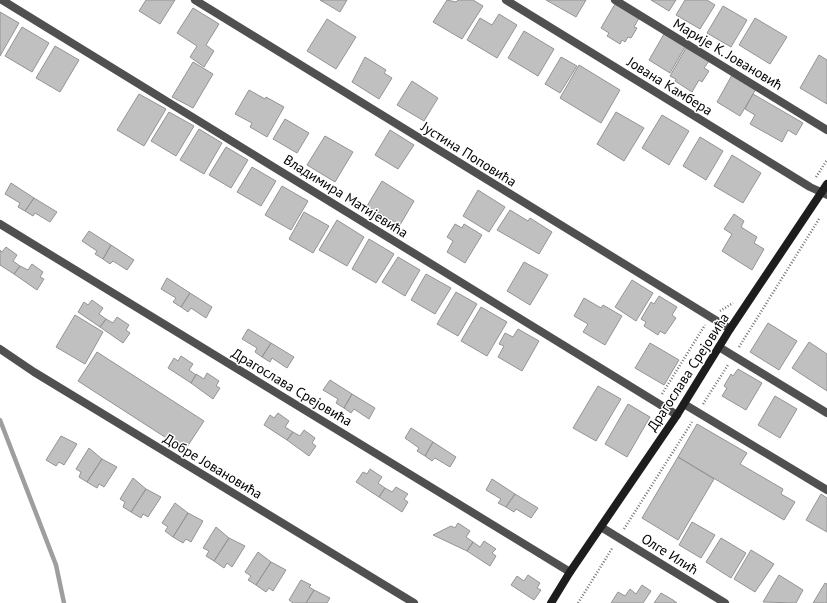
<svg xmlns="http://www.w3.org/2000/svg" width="827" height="603" font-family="'PT Sans',sans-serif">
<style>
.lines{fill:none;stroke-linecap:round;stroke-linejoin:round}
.stream{stroke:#9e9e9e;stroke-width:4.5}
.building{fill:#c0c0c0;stroke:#949494}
.path{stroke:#727272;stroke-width:2.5;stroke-dasharray:1 2;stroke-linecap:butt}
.street{stroke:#505050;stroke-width:8}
.secondary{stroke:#1d1d1d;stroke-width:8}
.labels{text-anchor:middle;stroke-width:3;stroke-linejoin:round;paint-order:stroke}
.street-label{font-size:14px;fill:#000;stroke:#fff}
</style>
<rect width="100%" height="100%" fill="#fff"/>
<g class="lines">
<path class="stream" d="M0,420l56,145 8,38"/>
</g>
<path class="building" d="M146,0h29l-15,24 -21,-13z
M320,0h27l-7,12z
M447,0l9,2 2,-2h15l10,6 -21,33 -29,-17z
M546,0h40l-10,17z
M651,0h25l-7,11z
M685,0h22l8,5 -15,24 -24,-14z
M615,4l24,14 -5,9 3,1 -6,10 -3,-1 -3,5 -3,-2 -2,4 -13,-8 2,-3 -8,-5z
M723,6l24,14 -16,27 -24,-14z
M193,8l26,16 -13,21 8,6 -10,16 -14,-10 7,-11 -20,-13z
M0,12l19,11 -19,33z
M499,14l18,11 -20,33 -30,-18 13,-22 12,7z
M755,18l32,19 -17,27 -31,-19z
M327,19l29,18 -20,32 -29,-18z
M22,27l27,16 -17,29 -27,-16z
M524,31l30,18 -16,27 -30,-18z
M664,34l21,13 -15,26 -21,-13z
M55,46l24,14 -19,32 -24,-14z
M686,48l23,13 -5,7 5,3 -7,11 -3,-2 -7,12 -17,-11 1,-2 -6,-3z
M819,55l8,5v44l-27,-16z
M365,57l21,13 -2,3 8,5 -13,21 -27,-17z
M561,57l16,9 -17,27 -15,-9z
M193,62l20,12 -20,34 -21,-11z
M579,65l41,25 -19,33 -41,-25z
M732,75l24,14 -16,27 -23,-14z
M412,81l26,17 -14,23 -27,-16z
M249,90l16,9 1,-2 18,10 -17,30 -17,-10 2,-4 -17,-9z
M139,94l27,15 -22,37 -27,-16z
M753,94l50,29 -7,12 -8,-5 -6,12 -32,-18 5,-9 -10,-6z
M169,112l25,14 -18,30 -25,-15z
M616,112l28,16 -20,33 -27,-17z
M662,115l27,16 -20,34 -27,-17z
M285,119l24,14 -12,20 -24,-14z
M199,129l23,14 -18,31 -24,-14z
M390,130l24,15 -16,24 -23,-14z
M325,136l28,16 -18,30 -28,-17z
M700,137l23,14 -17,29 -23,-14z
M226,147l22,13 -17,28 -22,-13z
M732,155l29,18 -18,30 -29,-17z
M252,167l24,14 -15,25 -24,-14z
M382,181l32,20 -14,24 -33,-19z
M11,183l23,15 -9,13 -7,-4 2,-4 -15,-9z
M282,186l26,15 -17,29 -26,-15z
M478,190l27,17 -16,25 -26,-16z
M34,198l23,14 -7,10 -15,-9 -2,3 -8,-5z
M510,210l18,11 2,-3 22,14 -13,22 -42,-24z
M304,212l25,14 -16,27 -24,-14z
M734,214l10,7 -3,6 16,10 -3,6 10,6 -12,21 -30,-19 10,-17 -8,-5z
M337,220l27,17 -17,29 -28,-16z
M455,224l7,4 2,-4 18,11 -17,28 -18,-11 6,-11 -6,-4z
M89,231l22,14 -8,14 -8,-5 2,-3 -15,-10z
M369,239l25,15 -18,29 -24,-14z
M111,245l23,15 -7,10 -14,-9 -3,3 -7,-5z
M6,247l11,8 -4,6 7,5 -6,8 -14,-9v-15l2,2z
M398,257l22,13 -15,26 -23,-14z
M524,262l24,13 -18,30 -23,-14z
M32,264l11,8 -3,5 4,2 -7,11 -23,-16 6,-8 8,4z
M426,274l25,14 -16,26 -24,-14z
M167,278l23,15 -9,14 -8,-5 3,-4 -15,-9z
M632,280l21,13 -17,28 -21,-14z
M456,292l21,12 -19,32 -21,-12z
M190,293l22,14 -6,11 -15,-10 -3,4 -7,-5z
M659,296l18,11 -5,8 4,3 -11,16 -5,-3 -2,4 -14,-9 2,-4 -5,-3 10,-17 3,2z
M584,298l17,10 2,-3 19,11 -17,29 -22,-13 5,-8 -14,-8z
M92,300l11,8 -4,6 7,5 -6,8 -22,-15 6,-10 4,3z
M481,307l26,15 -20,34 -26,-15z
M75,315l28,17 -18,32 -29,-17z
M117,317l12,8 -3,5 4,3 -7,10 -23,-16 6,-8 7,4z
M768,323l29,18 -18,29 -29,-18z
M248,329l23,14 -9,14 -7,-5 2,-4 -15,-9z
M518,329l21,12 -17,30 -24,-14 6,-11 -5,-2 6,-11 8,4z
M809,342l18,12v37l-35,-23z
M271,343l23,14 -7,11 -15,-10 -2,4 -8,-5z
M650,343l29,17 -15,25 -29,-17z
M97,352l107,69 -19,29 -107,-69z
M181,356l12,8 -4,6 7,5 -5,8 -23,-15 6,-10 4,3z
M738,369l24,14 -16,27 -24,-14 5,-8 -3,-2 7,-12 2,2z
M207,373l12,8 -3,5 4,2 -7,11 -22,-16 5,-9 8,5z
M330,380l22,14 -8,14 -8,-5 2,-4 -15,-9z
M598,386l23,13 -25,42 -23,-13z
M352,394l23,14 -6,11 -15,-10 -3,4 -7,-5z
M775,396l22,13 -17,29 -22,-13z
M628,404l22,13 -23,40 -22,-13z
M278,413l11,8 -4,6 8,5 -6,8 -23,-15 6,-10 4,3z
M697,424l50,29 -7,11 43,25 -2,5 14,8 -11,18 -106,-63z
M411,428l22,14 -8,14 -8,-5 2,-3 -14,-10z
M304,430l11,8 -3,5 4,3 -7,10 -22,-16 6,-8 7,4z
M61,436l16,8 -13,21 -5,-3 -3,4 -10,-6z
M433,442l23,15 -6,10 -15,-9 -3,3 -7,-5z
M89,448l13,11 -15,23 -8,-5 2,-5 -5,-3z
M678,457l36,22 -36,61 -36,-22z
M102,459l15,8 -13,20 -5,-3 -2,4 -10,-6z
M370,469l12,8 -4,6 7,5 -6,9 -23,-15 7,-10 4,2z
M133,478l13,11 -15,23 -8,-5 2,-5 -5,-3z
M492,479l23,15 -9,13 -8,-4 3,-4 -15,-9z
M396,487l12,7 -4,5 4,3 -6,10 -23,-15 6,-9 7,4z
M146,489l15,8 -13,20 -5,-3 -2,4 -10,-6z
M515,494l23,14 -7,10 -15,-9 -2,3 -8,-5z
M821,494l6,4v34l-21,-12z
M175,503l13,10 -15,24 -8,-6 3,-4 -6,-4z
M188,513l15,8 -12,21 -5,-3 -3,4 -10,-6z
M692,522l23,13 -14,23 -22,-13z
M458,523l12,8 -4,6 7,5 -6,9 -34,-16 18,-9 4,2z
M216,527l13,11 -15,23 -8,-5 3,-5 -6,-3z
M229,538l16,8 -13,21 -5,-4 -3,5 -10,-7z
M721,538l25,15 -15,25 -25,-16z
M484,541l12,8 -4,4 4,3 -6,10 -23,-15 6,-9 7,5z
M751,550l23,14 -19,28 -21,-13z
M258,552l13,10 -15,23 -8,-5 3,-4 -6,-4z
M271,562l15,8 -13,21 -4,-3 -3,4 -10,-7z
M528,575l12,8 -3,5 4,2 -7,10 -23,-15 6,-9 7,5z
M779,575l24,15 -7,13 -33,-1z
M301,580l10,5 -2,2 5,3 -8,13h-13l-4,-3z
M825,583l2,1v19h-14z
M642,585l9,6 -8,12h-32l7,-11 7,4 5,-7 6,5z
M314,590l16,8 -3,5h-21z
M661,593l12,7 4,3h-23z"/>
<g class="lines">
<path class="path" d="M816,177l11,-17
M720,311l13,-8
M739,347l80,-128
M662,394l43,-69
M703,404l25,-39
M624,529l68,-107
M578,603l35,-56"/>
<path class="street" d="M2,0l675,415
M195,0l535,329
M506,0l304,187 17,8
M615,0l212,130
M0,224l570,348
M719,347l108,66
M0,349l34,23 380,231
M684,404l143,86
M601,527l124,76"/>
<path class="secondary" d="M551,603l19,-31 107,-157 53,-86 97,-145"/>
</g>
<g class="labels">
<g class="street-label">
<text transform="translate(728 54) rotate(31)" y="5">Марије К. Јовановић</text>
<text transform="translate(670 86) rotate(32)" y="5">Јована Камбера</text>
<text transform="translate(469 154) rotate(32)" y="5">Јустина Поповића</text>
<text transform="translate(346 196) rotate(32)" y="5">Владимира Матијевића</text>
<text transform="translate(688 372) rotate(-57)" y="5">Драгослава Срејовића</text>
<text transform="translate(292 387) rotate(31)" y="5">Драгослава Срејовића</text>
<text transform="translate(213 466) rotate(31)" y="5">Добре Јовановића</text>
<text transform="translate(670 554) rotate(32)" y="5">Олге Илић</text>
</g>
</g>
</svg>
